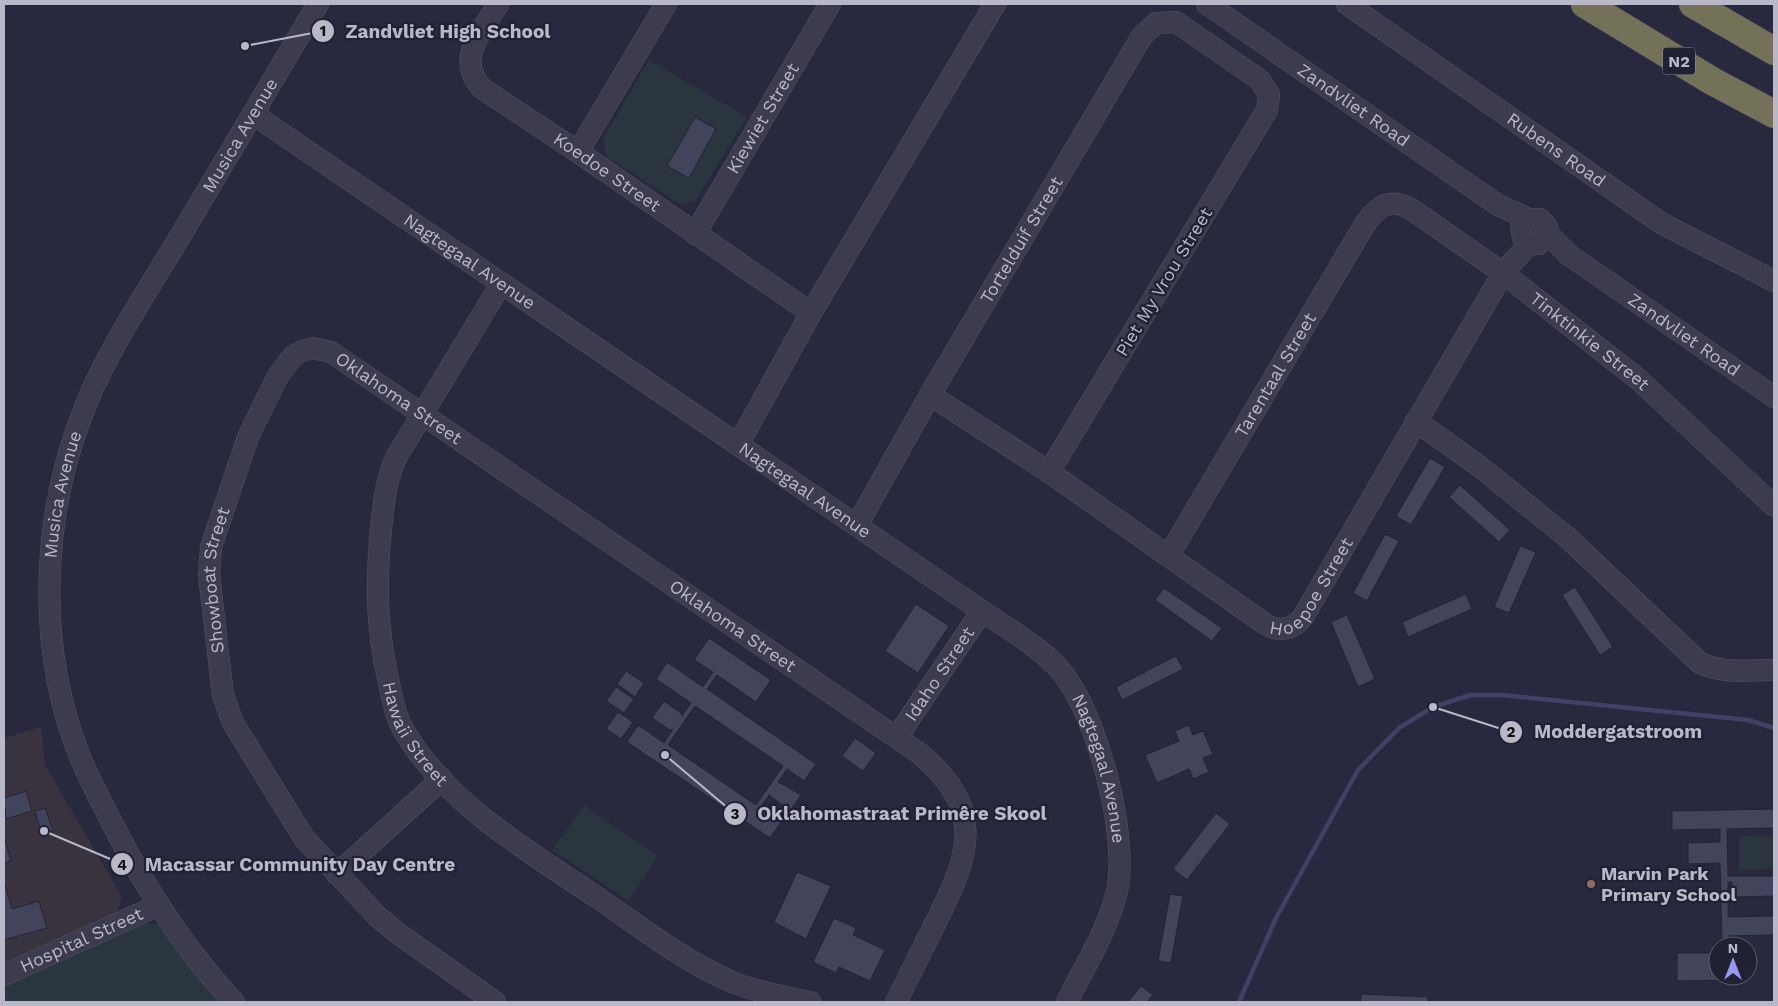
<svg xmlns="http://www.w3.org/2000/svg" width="1778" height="1006" font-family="'Work Sans',sans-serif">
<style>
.medical{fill:#39333f}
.green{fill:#2a353f}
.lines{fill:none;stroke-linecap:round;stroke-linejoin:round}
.stream{stroke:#404165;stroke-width:4.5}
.building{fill:#42445b;stroke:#222335;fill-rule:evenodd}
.minor-casing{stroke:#535465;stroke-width:22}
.highway-casing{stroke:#434455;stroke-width:29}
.minor{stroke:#3c3c4e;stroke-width:21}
.highway{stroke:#737259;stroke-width:28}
.education-dot{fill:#8d6e63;stroke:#202133;stroke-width:2}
.labels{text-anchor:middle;stroke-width:4.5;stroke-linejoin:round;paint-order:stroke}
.shield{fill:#202133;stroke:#8a8b9b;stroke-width:1}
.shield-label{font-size:16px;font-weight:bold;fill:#b8b8c8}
.street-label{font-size:18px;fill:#b8b8c8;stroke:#202133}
.poi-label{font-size:18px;font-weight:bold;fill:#b8b8c8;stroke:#202133;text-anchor:start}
.leader{fill:none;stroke:#b8b8c8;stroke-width:2}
.callout-dot{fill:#b8b8c8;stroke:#202133;stroke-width:2}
.mark-label{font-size:15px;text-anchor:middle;font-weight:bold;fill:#111}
.callout-label{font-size:19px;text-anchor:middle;font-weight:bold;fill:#b8b8c8;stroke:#202133;stroke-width:4.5;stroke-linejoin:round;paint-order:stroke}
</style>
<rect width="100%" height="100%" fill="#28293e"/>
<path class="medical" d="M41,727l4,38 77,132 -5,17 -113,50v-226z"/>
<path class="green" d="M649,60l98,57 -52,84 -14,4 -75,-49 -3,-17z
M584,805l74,51 -29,45 -77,-51z
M1774,835v34l-35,1v-34z
M145,923l13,1 5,4 60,74h-219v-18z"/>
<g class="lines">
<path class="stream" d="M1239,1002l37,-84 82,-148 41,-42 34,-21 38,-12h31l246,25 26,8"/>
</g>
<path class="building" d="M695,117l21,12 -27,49 -22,-12z
M1430,458l15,9 -34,58 -15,-9z
M1460,485l50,45 -11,12 -50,-45z
M1385,534l14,7 -32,60 -14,-8z
M1520,546l16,6 -27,61 -15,-6z
M1575,587l38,60 -13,8 -38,-60z
M1164,588l58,40 -10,13 -57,-41z
M1466,594l6,15 -64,28 -6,-15z
M916,604l33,22 -31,47 -33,-22z
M1347,615l28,64 -17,8 -27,-65z
M709,638l62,42 -15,22 -39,-27 -10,14 109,75 -12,17 -17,-12 -9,13 23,13 -11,16 -21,-16 -9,13 21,14 -11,16 -143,-96 11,-17 26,18 9,-14 -3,1 -18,-12 12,-17 17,12 1,3 9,-13 -35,-24 11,-17 36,25 10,-15 -19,-12zM695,706l88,60 -27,39 -88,-60z
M1176,656l7,13 -61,31 -6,-13z
M626,671l18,12 -9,14 -18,-13z
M616,687l18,12 -10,14 -18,-12z
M618,712l15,10 -12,17 -15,-10z
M1189,725l4,10 10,-4 10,23 -10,4 6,14 -16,7 -4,-10 -32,14 -12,-28 34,-14 -4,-10z
M855,738l21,15 -13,18 -21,-15z
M26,791l6,20 -26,8 -2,-21z
M45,808l8,23 -11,3 -7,-23z
M1774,809v19l-47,1 1,47h46v20l-41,1 -1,-15h-4v35l46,-1v19l-45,1v10h-7l-2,-83 -32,1v-21l32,-1v-13l-48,1v-19z
M1216,813l14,11 -43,56 -14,-11z
M4,836l7,25 -7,2z
M797,872l34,14 -25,53 -32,-17z
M4,882l8,27 27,-8 8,27 -43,12z
M1170,894l13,2 -12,67 -13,-2z
M834,918l22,10 -3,7 32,15 -15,31 -31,-14 -3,6 -23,-11z
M1677,953h41v23h26v4l-67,1z
M1141,986l12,9 -6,7h-19z
M1361,994l67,3v5h-67z"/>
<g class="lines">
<g class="minor-casing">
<g id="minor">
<path id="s1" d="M498,4c-16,28 -44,56 -15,85l95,63 233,161"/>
<path id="s2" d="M1207,4l291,201 31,14h11l7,8v6l-8,11h-10l-6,-6 -2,-12 8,-7"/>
<path id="s3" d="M1347,4l314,219 113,58"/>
<path id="s4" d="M253,114l729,497c24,17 60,37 79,60 36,43 68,165 56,220 -9,39 -33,76 -50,111"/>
<path d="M578,152l88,-148"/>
<path id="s5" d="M1547,233l22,22 205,142"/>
<path id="s6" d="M695,234l135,-230"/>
<path id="s7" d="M501,284l-104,172c-11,22 -13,47 -16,72 -5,55 -5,96 7,151 4,18 7,36 16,52 44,75 128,122 197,169 42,29 83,61 129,81 25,11 53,15 80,21"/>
<path id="s8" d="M930,395l119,77 216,152c13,8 28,6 38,-7l200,-344 26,-29"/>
<path d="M1416,421l63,45 89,72 132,125c23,11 49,7 74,7"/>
<path d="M738,445l73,-132 184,-309"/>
<path id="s9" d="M857,525l73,-130 212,-359 14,-13 20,-1 84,58 9,15 -2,15 -218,362"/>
<path id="s10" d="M1169,555l196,-331c13,-18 24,-27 46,-15l92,64 135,106 136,127"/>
<path id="s11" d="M897,737l85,-126"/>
<path d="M337,874l105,-95"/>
<path id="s12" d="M4,975l155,-70"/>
<path id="s13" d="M234,1002c-51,-54 -92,-119 -125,-185 -10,-20 -21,-40 -29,-60 -47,-118 -38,-257 14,-371 24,-51 55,-98 84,-146 47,-79 93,-157 140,-236"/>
<path id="s14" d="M495,1002l-99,-70 -19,-16 -73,-78 -71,-115 -10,-28 -14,-120 2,-28 37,-110 30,-61 15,-20 9,-5 11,-3 18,4 588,401c66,55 52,99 18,167 -14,27 -27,55 -41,82"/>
</g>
</g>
<g class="highway-casing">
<path id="highway" d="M1585,4l127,77 62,33
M1693,4l81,47"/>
</g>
<use href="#minor" class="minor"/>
<use href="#highway" class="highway"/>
</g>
<circle class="education-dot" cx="1591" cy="884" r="5"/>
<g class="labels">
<rect class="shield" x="1663" y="47.5" width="32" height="27" rx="4"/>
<g class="shield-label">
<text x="1679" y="67">N2</text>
</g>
<g class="street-label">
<text dy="6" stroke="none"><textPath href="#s2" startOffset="178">Zandvliet Road</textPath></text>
<text dy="6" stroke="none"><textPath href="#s6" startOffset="134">Kiewiet Street</textPath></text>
<text dy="6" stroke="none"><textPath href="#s13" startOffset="962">Musica Avenue</textPath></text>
<text dy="6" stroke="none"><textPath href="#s3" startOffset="255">Rubens Road</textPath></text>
<text dy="6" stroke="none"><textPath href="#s1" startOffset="245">Koedoe Street</textPath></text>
<text dy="6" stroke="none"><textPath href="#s9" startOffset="329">Tortelduif Street</textPath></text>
<text dy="6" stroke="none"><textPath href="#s4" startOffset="262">Nagtegaal Avenue</textPath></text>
<text transform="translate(1164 282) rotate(-59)" y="6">Piet My Vrou Street</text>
<text dy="6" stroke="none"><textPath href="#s5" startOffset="171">Zandvliet Road</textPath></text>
<text dy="6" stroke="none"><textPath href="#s10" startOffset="662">Tinktinkie Street</textPath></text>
<text dy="6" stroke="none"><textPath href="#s10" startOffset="209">Tarentaal Street</textPath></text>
<text dy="6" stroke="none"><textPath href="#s14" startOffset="898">Oklahoma Street</textPath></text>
<text dy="6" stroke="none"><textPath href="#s4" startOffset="668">Nagtegaal Avenue</textPath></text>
<text dy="6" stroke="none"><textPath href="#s13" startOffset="558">Musica Avenue</textPath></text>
<text dy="6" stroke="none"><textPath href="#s8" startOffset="475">Hoepoe Street</textPath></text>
<text dy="6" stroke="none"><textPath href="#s14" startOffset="534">Showboat Street</textPath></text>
<text dy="6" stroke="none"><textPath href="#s14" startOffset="1302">Oklahoma Street</textPath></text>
<text dy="6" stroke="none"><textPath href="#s11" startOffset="76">Idaho Street</textPath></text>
<text dy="6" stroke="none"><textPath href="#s7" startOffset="489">Hawaii Street</textPath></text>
<text dy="6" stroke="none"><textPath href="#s4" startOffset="1088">Nagtegaal Avenue</textPath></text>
<text dy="6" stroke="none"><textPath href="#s12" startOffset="85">Hospital Street</textPath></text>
</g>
<g class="poi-label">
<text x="1601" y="880">Marvin Park<tspan x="1601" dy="21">Primary School</tspan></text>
</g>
</g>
<path class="leader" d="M245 46L323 31M1433 707L1511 732M665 755L735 814M44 831L122 864"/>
<g class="callout-dot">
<circle cx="245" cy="46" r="5"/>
<circle cx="1433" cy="707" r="5"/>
<circle cx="665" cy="755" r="5"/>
<circle cx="44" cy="831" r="5"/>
<circle cx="323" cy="31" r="12"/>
<circle cx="1511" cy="732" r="12"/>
<circle cx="735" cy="814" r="12"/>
<circle cx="122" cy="864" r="12"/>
</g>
<g class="mark-label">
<text x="323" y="36">1</text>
<text x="1511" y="737">2</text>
<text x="735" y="819">3</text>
<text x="122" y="870">4</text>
</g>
<g class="callout-label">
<text x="448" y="38">Zandvliet High School</text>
<text x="1618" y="738">Moddergatstroom</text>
<text x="902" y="820">Oklahomastraat Primêre Skool</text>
<text x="300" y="871">Macassar Community Day Centre</text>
</g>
<rect width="1778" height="1006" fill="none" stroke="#b8b8c8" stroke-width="10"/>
<g transform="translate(1733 961)"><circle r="24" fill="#202133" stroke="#5d5d6f"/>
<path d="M0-4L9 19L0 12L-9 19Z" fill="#9799ee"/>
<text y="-8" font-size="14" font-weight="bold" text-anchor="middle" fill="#b8b8c8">N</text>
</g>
</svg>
